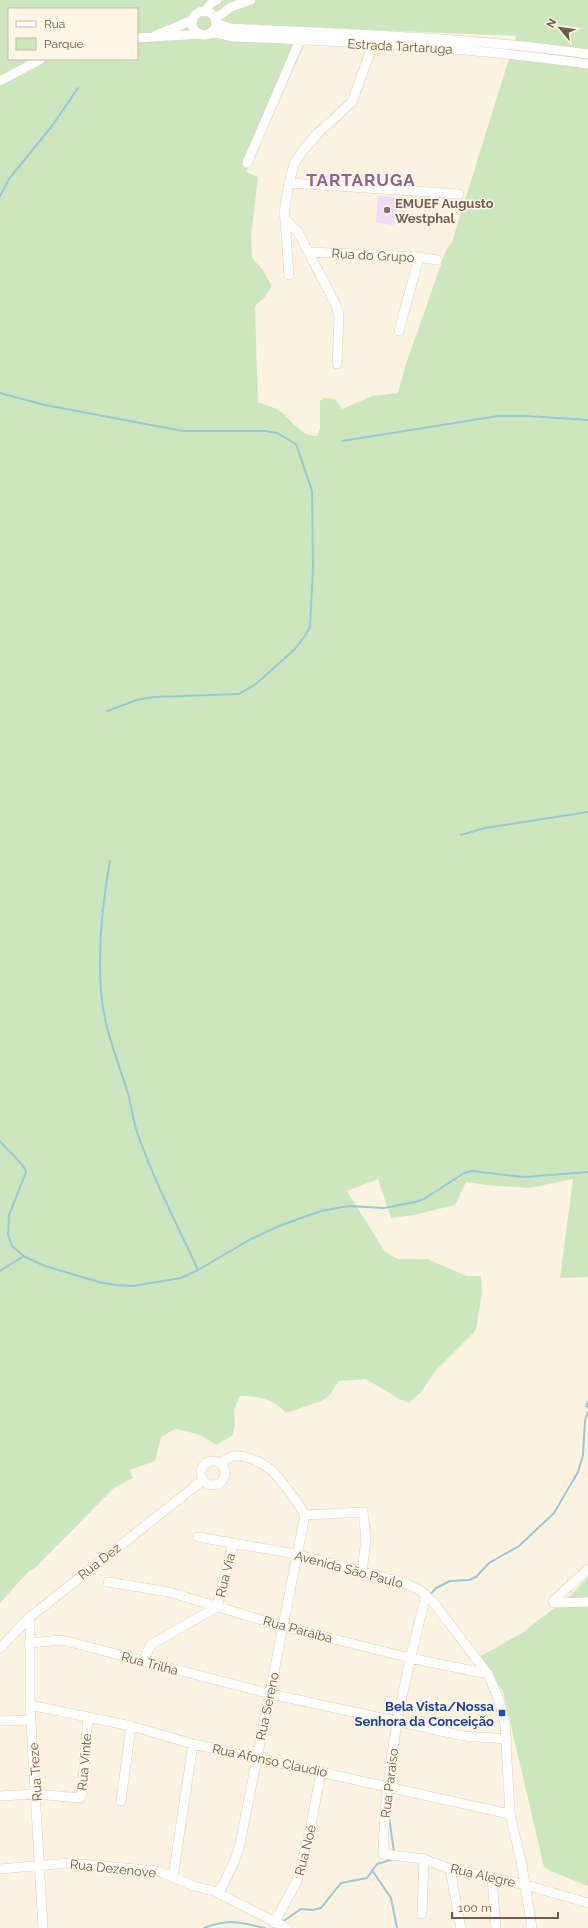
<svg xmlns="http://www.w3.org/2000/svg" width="588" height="1928" font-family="Raleway,sans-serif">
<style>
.education{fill:#efdcf7}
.green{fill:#cce7bf;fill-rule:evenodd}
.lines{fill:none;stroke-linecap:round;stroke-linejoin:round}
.stream{stroke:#9bc7d5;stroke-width:2}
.minor-casing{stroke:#decfbc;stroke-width:10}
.minor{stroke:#fff;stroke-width:9}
.education-dot{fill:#8d6e63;stroke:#fff7e4;stroke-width:1.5}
.transit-dot{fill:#1a4fb4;stroke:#fff7e4;stroke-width:1.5}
.labels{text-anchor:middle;stroke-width:3;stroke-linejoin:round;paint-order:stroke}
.street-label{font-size:13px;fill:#705a48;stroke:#fff7e4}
.education-label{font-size:13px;font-weight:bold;fill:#785e54;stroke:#fff7e4;text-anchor:start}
.transit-label{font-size:13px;font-weight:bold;fill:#164399;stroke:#fff7e4;text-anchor:end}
.district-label{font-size:17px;font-weight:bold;letter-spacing:1px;fill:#886394;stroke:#fff7e4}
</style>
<rect width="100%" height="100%" fill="#fbf3df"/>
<path class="education" d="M378,196l21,2 -5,27 -18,-2z"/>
<path class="green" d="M0,0h588v1277l-28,1 13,-99 -44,9 -43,-3 -20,-3 -11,23 -41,10 -23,3 -13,-39 -31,12 38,61 13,7h29l40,17h14l1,17 -6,37 -39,39 -16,23 -12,11 -10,-4 -33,-20 -27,2 -10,15 -8,5 -35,12c-12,-14 -28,-17 -46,-17l-6,14 1,16 -3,10 -15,9 -19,-11 -23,-5 -14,8 -6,24 -25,9 3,8 -19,10 -79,80 -7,4 -28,31zM9,9h128v50h-128zM305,27l211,9 -64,206 -6,8 -41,117 -7,26 -26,3 -30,13 -7,-10 -11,-1 -4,3v28l-3,7c-16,1 -24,-15 -36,-24 -6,-5 -16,-7 -23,-10l-3,-96 10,-9 7,-11 -10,-17 -10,-11 -1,-21 7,-60 -12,-5 57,-124z
M588,1577v309l-35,-14 -9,-5 -41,-175 -24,-35 43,-24 49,-38z"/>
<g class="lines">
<path class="stream" d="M0,196l9,-17 43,-53 26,-38
M0,393l45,12 122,23 16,3h82l12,2 19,11 16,47 1,77 -3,58 -3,7 -12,16 -39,35 -17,10 -86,3 -16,3 -30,11
M342,441l156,-25h29l61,4
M461,835l24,-7 103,-16
M110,861c-8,43 -12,87 -9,130 2,33 15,65 25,96 5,15 6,30 11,45 16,47 40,92 61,138
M0,1141c5,7 26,25 26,31l-17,43 -1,20 4,11 13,11 20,9 54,16 16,3 18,1 48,-8 17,-8 53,-31 28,-13 42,-15 28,-5 35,2 31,-6 9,-3 40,-26 8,-2 52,6 64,-5
M0,1271l24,-15
M588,1402l-2,3 2,3
M429,1596l7,-8 14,-7 19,-1 7,-3 13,-14 30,-17 35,-33 24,-41 5,-17 2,-35 3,-8
M389,1817l5,35
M372,1870l19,28 6,30
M282,1922l19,-13 12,1 8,-2 20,-25 26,-5 10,-14 17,-5
M204,1928c26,-10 34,-6 61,0"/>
<g class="minor-casing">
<path id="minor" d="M192 23a12 12 0 1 1 24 0a12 12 0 1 1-24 0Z
M204,12l8,-10 5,-2
M215,19l16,-12 20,-7
M216,23l13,5c120,6 240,9 359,26
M211,32l23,5c118,5 237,10 354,27
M156,35l37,-15
M137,38l64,-4
M0,81l41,-22
M247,163l53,-123
M289,183l170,11
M285,220l4,55
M309,252l110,5 18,3
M399,331l20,-74
M337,364l2,-48 -3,-11 -38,-73 -13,-13 -1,-6 5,-30 5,-19 7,-11 15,-18 36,-33 21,-58
M201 1473a12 12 0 1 1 24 0a12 12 0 1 1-24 0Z
M220,1463c5,-2 9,-6 14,-7 11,-2 29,7 37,14 8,7 29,35 34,45
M305,1515l58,-3 3,27 -4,33
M198,1537l98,17 106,28 18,8 13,12 55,72 11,26 6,24 5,90 12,52 10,62
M588,1569l-35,32 1,2 34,-1
M108,1582l61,10 113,34 128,32 78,16
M426,1595c-22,85 -41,171 -43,259l41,5 26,10 76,16 62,18
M30,1617v88l13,223
M29,1643l33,-3 209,54 193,42 43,3
M0,1648l30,-31 173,-137
M144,1662l4,-12 4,-6 65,-37 16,-63
M30,1705l101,21 62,18 317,70
M0,1721l31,-1
M0,1796l36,-2 44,4 2,-5 6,-76
M121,1801l10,-75
M0,1869l68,-6 90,8 36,15 20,5 73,37
M450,1869l11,59
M173,1877l20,-133
M492,1878l4,50
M219,1893l16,-33 5,-16 65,-329
M422,1914l2,-55
M274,1923l23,-42 13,-51 11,-58"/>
</g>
<use href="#minor" class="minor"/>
</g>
<circle class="education-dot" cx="387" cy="210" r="4"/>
<rect class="transit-dot" x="498" y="1709" width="8" height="8" rx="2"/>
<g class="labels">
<g class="street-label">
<text transform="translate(400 46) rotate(3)" y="5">Estrada Tartaruga</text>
<text transform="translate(373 255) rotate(3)" y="5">Rua do Grupo</text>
<text transform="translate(99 1561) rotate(-38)" y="5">Rua Dez</text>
<text transform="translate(349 1569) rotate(15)" y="5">Avenida São Paulo</text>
<text transform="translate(225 1575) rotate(-76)" y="5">Rua Via</text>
<text transform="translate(298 1629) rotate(15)" y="5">Rua Paraíba</text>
<text transform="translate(150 1663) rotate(15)" y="5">Rua Trilha</text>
<text transform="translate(267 1706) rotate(-78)" y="5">Rua Sereno</text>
<text transform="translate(270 1760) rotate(12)" y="5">Rua Afonso Claudio</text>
<text transform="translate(84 1762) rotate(-85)" y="5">Rua Vinte</text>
<text transform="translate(35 1772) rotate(-94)" y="5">Rua Treze</text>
<text transform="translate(389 1783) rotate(-83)" y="5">Rua Paraíso</text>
<text transform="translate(305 1850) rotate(-76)" y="5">Rua Noé</text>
<text transform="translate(113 1868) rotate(6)" y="5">Rua Dezenove</text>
<text transform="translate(483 1875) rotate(13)" y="5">Rua Alegre</text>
</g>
<g class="education-label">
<text x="395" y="208">EMUEF Augusto<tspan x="395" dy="15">Westphal</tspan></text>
</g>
<g class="transit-label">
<text x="494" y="1711">Bela Vista/Nossa<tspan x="494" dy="15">Senhora da Conceição</tspan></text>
</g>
<g class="district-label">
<text x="361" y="186">TARTARUGA</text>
</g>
</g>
<rect x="8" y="8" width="130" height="52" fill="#fff7e4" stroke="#c6b8a6"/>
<rect x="16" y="21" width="20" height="6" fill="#ffffff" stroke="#c6b8a6"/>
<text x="44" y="28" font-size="12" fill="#705a48">Rua</text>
<rect x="16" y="38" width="20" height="12" fill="#cce7bf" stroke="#c6b8a6"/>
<text x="44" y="48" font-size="12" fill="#705a48">Parque</text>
<g transform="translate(560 28) rotate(299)" stroke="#fff7e4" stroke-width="3" paint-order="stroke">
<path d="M0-3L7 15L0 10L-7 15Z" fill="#705a48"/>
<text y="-6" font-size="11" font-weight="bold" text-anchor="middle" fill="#705a48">N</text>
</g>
<path d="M452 1912v6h106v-6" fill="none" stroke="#705a48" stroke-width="2"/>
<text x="458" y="1912" font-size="12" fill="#705a48" stroke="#fff7e4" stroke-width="3" paint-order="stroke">100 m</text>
</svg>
